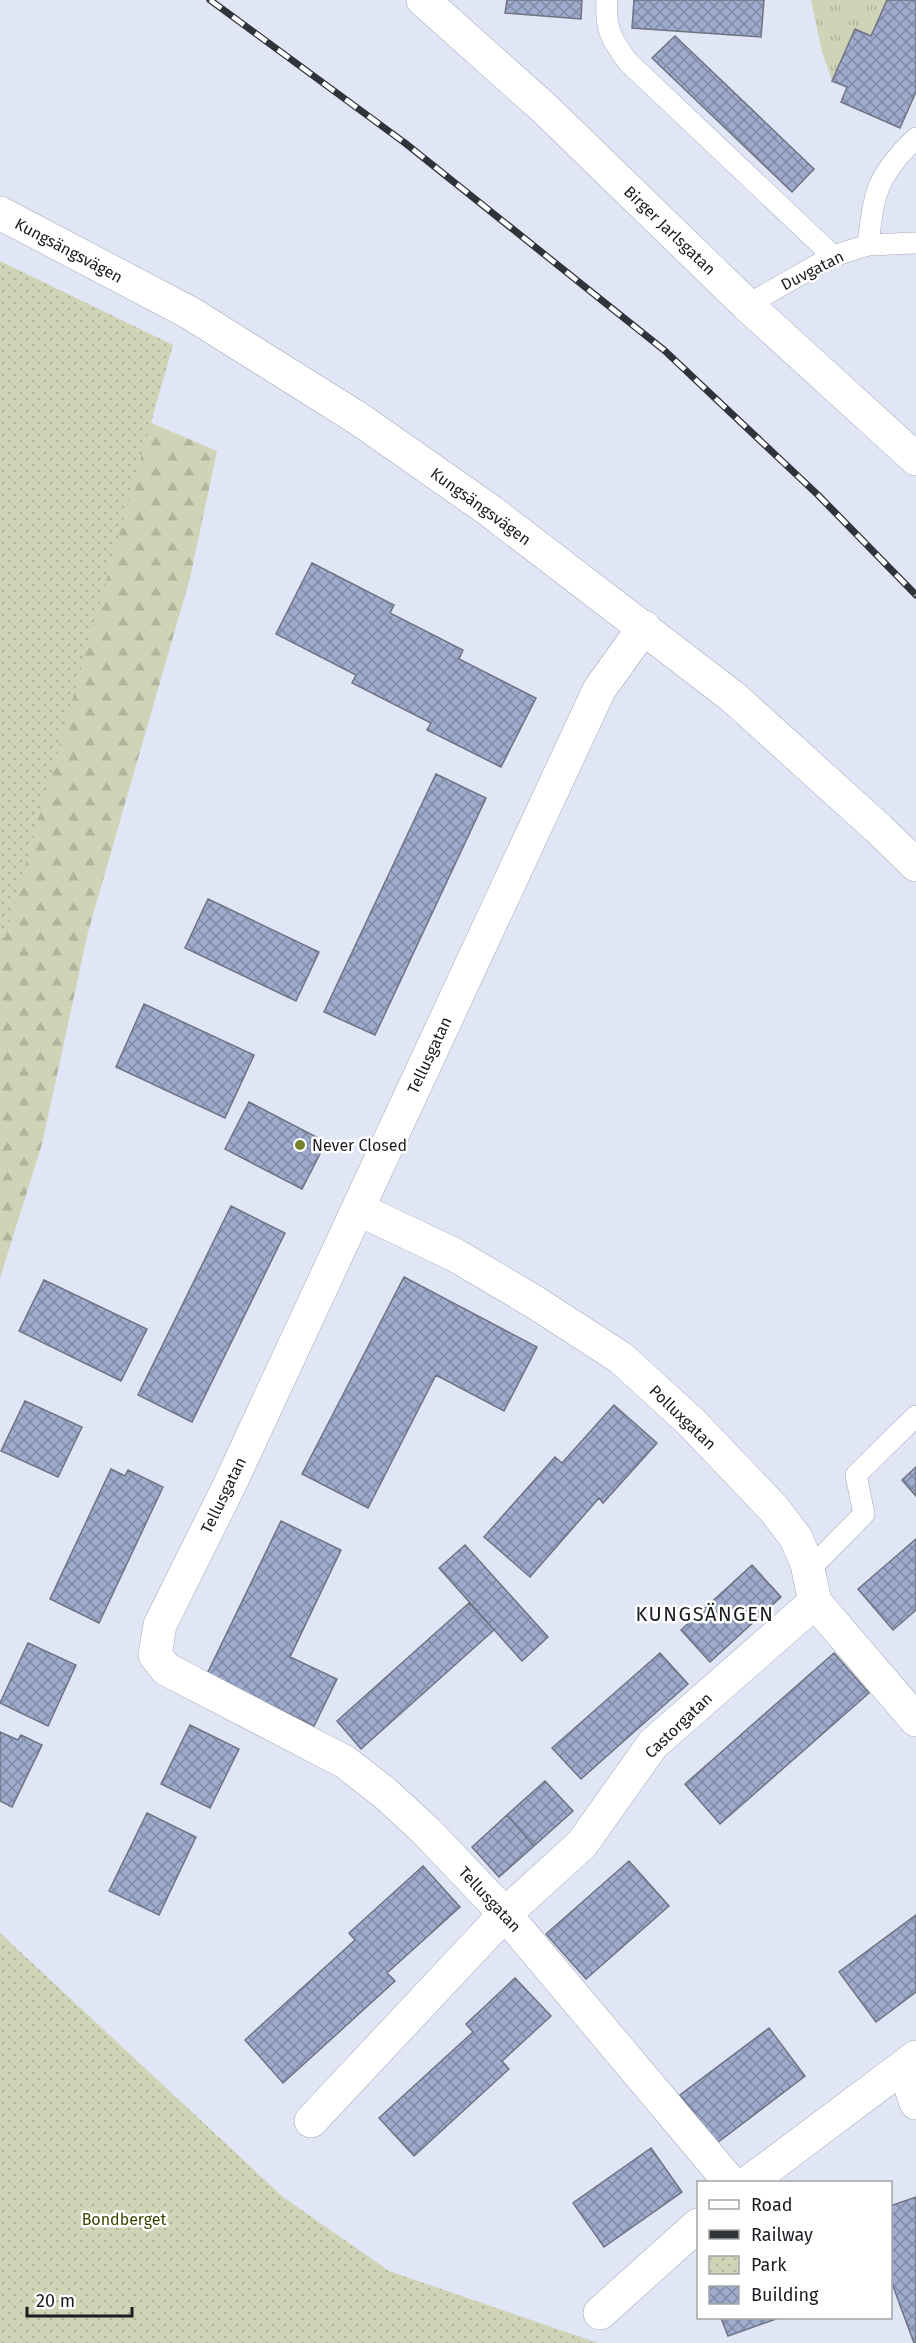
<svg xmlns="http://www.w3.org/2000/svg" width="916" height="2343" font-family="'Fira Sans',sans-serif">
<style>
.grass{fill:url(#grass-tufts)}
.forest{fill:url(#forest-firs)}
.park{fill:url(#park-dots)}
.building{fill:url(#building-cross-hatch);stroke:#6f7482;stroke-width:1.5}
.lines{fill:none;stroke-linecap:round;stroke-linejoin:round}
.lane-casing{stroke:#a3a9b7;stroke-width:22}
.street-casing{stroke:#a3a9b7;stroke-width:34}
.secondary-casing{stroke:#a3a9b7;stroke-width:34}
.lane{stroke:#fff;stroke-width:21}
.street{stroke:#fff;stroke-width:33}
.secondary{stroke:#fff;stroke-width:33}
.rail-casing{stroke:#303339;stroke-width:7}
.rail{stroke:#fff;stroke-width:4.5;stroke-dasharray:14;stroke-linecap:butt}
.poi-dot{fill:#76802c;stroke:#fff;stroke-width:2}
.labels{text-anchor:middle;stroke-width:5;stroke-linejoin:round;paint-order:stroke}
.street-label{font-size:16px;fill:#191c21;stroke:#fff}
.poi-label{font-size:16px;fill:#191c21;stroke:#fff;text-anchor:start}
.park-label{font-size:16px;fill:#3e4402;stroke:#fff}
.quarter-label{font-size:20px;letter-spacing:1.5px;fill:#191c21;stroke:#fff}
</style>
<defs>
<pattern id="grass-tufts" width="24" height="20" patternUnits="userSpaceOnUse" patternTransform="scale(1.5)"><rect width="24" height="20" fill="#cfd4b7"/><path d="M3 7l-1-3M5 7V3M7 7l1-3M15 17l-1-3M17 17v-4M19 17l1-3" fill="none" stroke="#b1b59d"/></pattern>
<pattern id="forest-firs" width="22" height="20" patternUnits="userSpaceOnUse" patternTransform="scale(1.5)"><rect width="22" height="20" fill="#cfd4b7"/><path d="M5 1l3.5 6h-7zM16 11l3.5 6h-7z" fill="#b1b59d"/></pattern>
<pattern id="park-dots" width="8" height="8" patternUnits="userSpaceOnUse" patternTransform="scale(1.5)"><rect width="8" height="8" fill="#cfd4b7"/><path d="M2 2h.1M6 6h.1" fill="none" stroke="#b1b59d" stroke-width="1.8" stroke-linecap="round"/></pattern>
<pattern id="building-cross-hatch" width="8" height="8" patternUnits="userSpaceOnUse" patternTransform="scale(1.5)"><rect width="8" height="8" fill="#9eabcd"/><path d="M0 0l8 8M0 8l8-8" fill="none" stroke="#808aa6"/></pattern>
</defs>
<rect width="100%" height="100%" fill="#e0e6f5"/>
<path class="grass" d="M811,0h76l-16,36 -16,-7 -23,52 -10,-29z"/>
<path class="forest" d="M0,364l25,5 192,82 -27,127 -102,354 -46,212 -42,134z"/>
<path class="park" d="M0,261l173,84 -173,610z
M0,1933l283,264 106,74 209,72h-598z"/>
<path class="building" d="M507,0h75l-1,19 -76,-6z
M634,0h130l-3,37 -129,-9z
M887,0h29v92l-16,36 -59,-26 6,-15 -15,-6 23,-52 16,7z
M675,36l139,133 -22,23 -140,-134z
M312,563l82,42 -4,8 73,37 -4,9 77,39 -35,69 -74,-37 4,-7 -79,-40 4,-8 -80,-41z
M436,774l50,24 -111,237 -51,-23z
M208,899l111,53 -23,49 -111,-53z
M144,1004l110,51 -29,63 -109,-51z
M249,1102l77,40 -24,47 -77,-40z
M231,1206l54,27 -93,189 -54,-27z
M404,1277l133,70 -33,64 -68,-36 -68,133 -66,-34z
M44,1280l103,49 -26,52 -102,-50z
M25,1401l57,26 -24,50 -57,-26z
M614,1405l43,38 -54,60 -4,-5 -69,79 -46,-40 71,-80 7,6z
M916,1467v29l-14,-16z
M111,1469l14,7 3,-6 35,17 -64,136 -49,-24z
M281,1521l60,29 -51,107 47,22 -23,47 -107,-52z
M916,1539v71l-23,20 -35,-41z
M465,1545l83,92 -26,24 -83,-93z
M752,1565l29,32 -71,65 -29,-32z
M469,1603l25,27 -133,119 -24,-28z
M28,1643l48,22 -28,61 -48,-23z
M660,1653l28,31 -107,95 -29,-31z
M834,1653l35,40 -149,131 -35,-40z
M190,1725l49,24 -29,59 -49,-24z
M0,1732l18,8 3,-5 21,10 -30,62 -12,-6z
M545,1781l28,30 -39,35 -27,-31z
M147,1813l49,24 -37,78 -50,-24z
M507,1815l27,31 -35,31 -27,-30z
M629,1861l40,45 -83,73 -40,-45z
M423,1866l37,41 -73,66 8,8 -112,102 -38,-43 110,-100 -6,-7z
M916,1915v77l-40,30 -37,-50z
M515,1978l36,38 -49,45 7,8 -95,87 -35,-38 94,-86 -7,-8z
M769,2028l36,48 -88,67 -37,-48z
M651,2148l31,44 -78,55 -31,-44z
M916,2197v146h-2l-24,-65v-72z
M721,2318h58l-51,18z"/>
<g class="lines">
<g class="lane-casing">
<path id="lane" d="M607,0c-2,29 4,39 21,62l205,194
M868,245c6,-52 8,-69 48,-107
M747,305l86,-49 35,-11 48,-2
M808,1571l56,-57 -8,-39 60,-59"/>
</g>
<g class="street-casing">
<path id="street" d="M423,0l120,107 204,198 169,154
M644,627l-45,63 -370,796 -69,139 -5,30 11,14 179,93 41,32 40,37 79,83 225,268
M358,1209l97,46 78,46 88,57 70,64 83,87 22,29 11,26 8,38 101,118
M904,2067l12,36
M311,2121l194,-207 77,-70 71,-100 162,-142
M749,2182l167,-125
M600,2313l98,-88"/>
</g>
<g class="secondary-casing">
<path id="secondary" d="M0,213l190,100 169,106 130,91 244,187 146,132 37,36"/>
</g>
<use href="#lane" class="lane"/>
<use href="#street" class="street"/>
<use href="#secondary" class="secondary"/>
<g class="rail-casing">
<path id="rail" d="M210,0l195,143 259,207 154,145 98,100"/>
</g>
<use href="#rail" class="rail"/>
</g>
<circle class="poi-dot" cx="300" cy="1145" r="6"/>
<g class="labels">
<g class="street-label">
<text transform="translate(670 230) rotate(44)" y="6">Birger Jarlsgatan</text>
<text transform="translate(69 250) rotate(28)" y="6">Kungsängsvägen</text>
<text transform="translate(812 270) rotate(-27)" y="6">Duvgatan</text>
<text transform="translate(481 506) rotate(36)" y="6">Kungsängsvägen</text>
<text transform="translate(429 1055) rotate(-65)" y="6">Tellusgatan</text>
<text transform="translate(683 1417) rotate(44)" y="6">Polluxgatan</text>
<text transform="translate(223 1495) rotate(-64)" y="6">Tellusgatan</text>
<text transform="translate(678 1725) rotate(-44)" y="6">Castorgatan</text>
<text transform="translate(490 1899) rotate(47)" y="6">Tellusgatan</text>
</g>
<g class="poi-label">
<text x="312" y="1151">Never Closed</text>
</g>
<g class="park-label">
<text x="124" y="2225">Bondberget</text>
</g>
<g class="quarter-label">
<text x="705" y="1621">KUNGSÄNGEN</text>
</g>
</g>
<rect x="697" y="2181" width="195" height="138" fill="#ffffff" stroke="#a3a4a6" stroke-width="1.5"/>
<rect x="709" y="2200" width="30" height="9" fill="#ffffff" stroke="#a3a4a6" stroke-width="1.5"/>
<text x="751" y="2211" font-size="18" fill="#191c21">Road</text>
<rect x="709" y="2230" width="30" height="9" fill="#303339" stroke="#a3a4a6" stroke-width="1.5"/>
<text x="751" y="2241" font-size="18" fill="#191c21">Railway</text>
<rect x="709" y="2256" width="30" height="18" fill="url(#park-dots)" stroke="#a3a4a6" stroke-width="1.5"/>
<text x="751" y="2271" font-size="18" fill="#191c21">Park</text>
<rect x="709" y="2286" width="30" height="18" fill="url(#building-cross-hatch)" stroke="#a3a4a6" stroke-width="1.5"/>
<text x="751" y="2301" font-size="18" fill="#191c21">Building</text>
<path d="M27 2307v9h105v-9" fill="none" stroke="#191c21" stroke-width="3"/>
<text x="36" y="2307" font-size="18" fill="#191c21" stroke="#ffffff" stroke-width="4.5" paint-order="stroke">20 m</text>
</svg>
